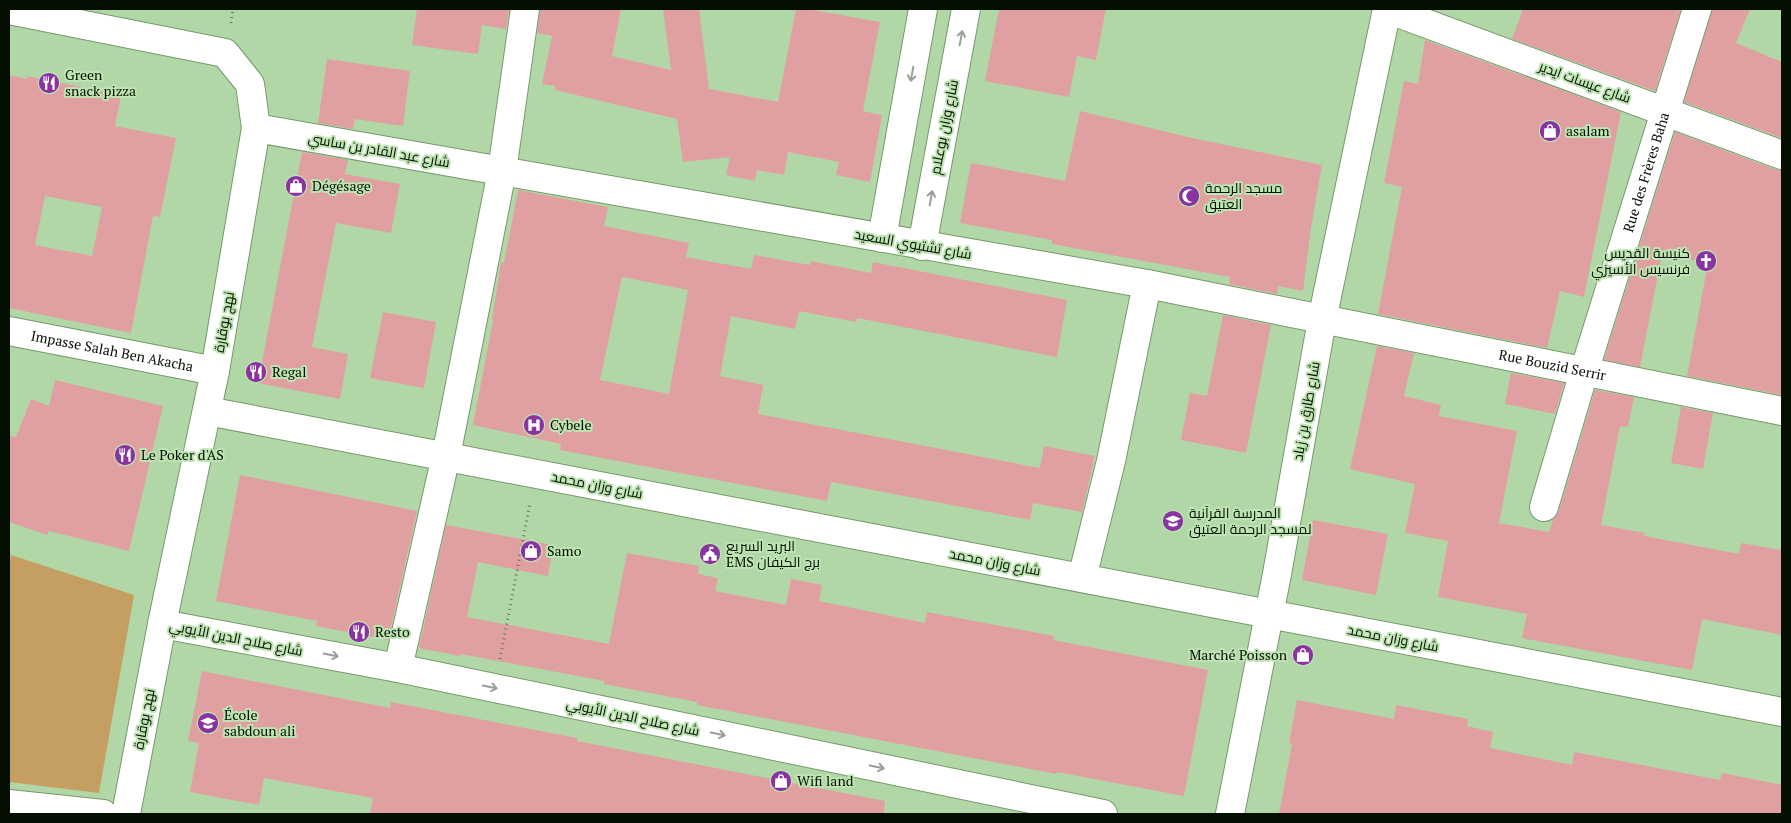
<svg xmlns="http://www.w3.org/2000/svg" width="1791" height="823" font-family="'PT Serif',Cairo,serif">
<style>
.green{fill:#c59f62}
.building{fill:#e0a0a1;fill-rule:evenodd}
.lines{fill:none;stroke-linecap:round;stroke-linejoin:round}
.minor-casing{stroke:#77996c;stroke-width:30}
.major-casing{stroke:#77996c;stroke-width:30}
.path{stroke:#637c5c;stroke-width:3;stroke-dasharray:1 4;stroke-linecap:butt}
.minor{stroke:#fff;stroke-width:28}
.major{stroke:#fff;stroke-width:28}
.oneway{stroke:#9b9f9a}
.labels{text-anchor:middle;stroke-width:4;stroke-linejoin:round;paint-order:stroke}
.poi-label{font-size:14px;fill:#040f02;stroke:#bfe4b3;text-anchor:start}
.street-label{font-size:14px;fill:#040f02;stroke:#bfe4b3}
</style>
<rect width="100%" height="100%" fill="#b2d7a7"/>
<path class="green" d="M11,555l123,40 -35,198 -90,-11v-217z"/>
<path class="building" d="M417,9h92l-3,20 -24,-4 -4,29 -66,-9z
M540,9h81l-9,47 59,14 -8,-61h36l10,80 69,13 18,-93h11l73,13 -17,89 19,4 -12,67 -34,-7 3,-13 -51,-10 -4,23 -27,-5 -2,11 -29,-6 4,-18 -47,5 -6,-43 -122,-29v-4l-13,-2 10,-48 -15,-3z
M999,9h107l-10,51 -19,-4 -8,41 -84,-16z
M1523,9h158l-26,82 -143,-52z
M1712,9h38l-14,34 46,19v76l-98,-36z
M1425,40l196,72 -37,185 -24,-6 -13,57 -169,-34 24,-127 -18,-4 20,-102 14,3z
M327,59l83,12 -7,55 -48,-7 -2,10 -35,-6z
M9,75l18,4v-3l94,19 -6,31 61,12 -16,79 -7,-1 -22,117 -122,-25zM45,196l57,11 -10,49 -57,-11z
M1080,111l112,27 130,27 -11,63 -8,63 -25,-5 -1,8 -48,-10 1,-7 -178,-33v-4l-92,-17 11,-60 94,18z
M1675,132l102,38h5v225l-95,-19 21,-113 -46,-9 -22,113 -36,-7z
M302,152l46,8 -3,14 55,10 -9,49 -55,-10 -24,124 36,7 -8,45 -82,-16z
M518,190l90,17 -4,19 85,17 -3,14 65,12 3,-14 56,10 1,-4 60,12 2,-11 194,38 -10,57 -200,-39 -1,4 -57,-11 -4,18 -64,-13 -11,60 43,9 -5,29 282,54 4,-22 51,10 -13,56 -49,-9 -3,17 -199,-38 -4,19 -267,-51 1,-6 -88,-19 20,-105h-1l9,-58 3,1zM622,277l66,13 -19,104 -69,-14z
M383,312l53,10 -12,66 -54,-10z
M1223,315l48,10 -25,128 -65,-13 9,-47 17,3z
M1377,346l37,7 -10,43 37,9 -2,11 78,15 -18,92 50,9 4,-12 6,-9 36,-121 39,7 -6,30 -8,-1 -19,99 44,8 -1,3 95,18 2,-11 41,7v85l-80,-16 -10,51 -170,-32 5,-24 -89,-17 10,-56 -43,-8 10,-49 -65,-15z
M1511,373l53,10 -9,31 -50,-10z
M55,380l108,26 -34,145 -80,-20 -2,4 -38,-13v-86l7,1 15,-38 18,7z
M1681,407l32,6 -10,56 -32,-6z
M240,475l177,36 -29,129 -72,-14 1,-5 -101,-20z
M1313,520l75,14 -12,61 -74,-15z
M446,525l107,20 -5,31 -70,-14 -11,55 142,27 18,-91 72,13 -1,8 20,4 -3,13 71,14 5,-26 31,6 -3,16 106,22 2,-11 127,24 -1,4 155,30 -24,126 -127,-24 -1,2 -359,-69v-3l-93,-18v-3l-143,-27 -1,2 -41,-8z
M202,671l188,37 1,-6 186,36v3l308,60 -1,13h-514l3,-16 -109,-20 -5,27 -69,-13 9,-49 -11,-2z
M1297,700l97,19 2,-14 72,14 -1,7 26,6 -3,16 82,17 2,-13 146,28 2,-7 60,12v29h-503l13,-70 -3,-1z"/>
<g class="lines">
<g class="minor-casing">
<g id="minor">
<path d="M1387,9l395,146"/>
<path id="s1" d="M256,128l891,156 635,127"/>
<path d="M882,238l41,-229"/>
<path d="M922,246l44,-237"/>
<path id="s2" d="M9,331l206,40"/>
<path d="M207,411l1575,301"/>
<path id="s3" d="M1544,507l40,-135 113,-363"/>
<path d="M1082,578l29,-117 36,-177"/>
<path d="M162,624l236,44 705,146"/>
<path d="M398,668l48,-212 56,-285 23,-162"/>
<path d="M1230,814l47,-240 45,-254 65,-311"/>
</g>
</g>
<g class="major-casing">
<path id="major" d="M9,10l216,43 25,31 6,44 -41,243 -53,253 -36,190
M9,804l94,10"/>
</g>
<path class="path" d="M231,23l2,-14
M500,659l30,-156"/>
<use href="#minor" class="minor"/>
<use href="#major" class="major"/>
</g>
<defs><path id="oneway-shaft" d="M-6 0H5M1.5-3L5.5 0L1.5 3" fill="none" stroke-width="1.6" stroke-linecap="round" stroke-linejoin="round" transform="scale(1.25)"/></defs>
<g class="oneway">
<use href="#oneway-shaft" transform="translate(961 38) rotate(-79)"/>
<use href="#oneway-shaft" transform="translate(912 74) rotate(100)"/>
<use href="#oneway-shaft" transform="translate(931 198) rotate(-80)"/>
<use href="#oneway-shaft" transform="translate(331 655) rotate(11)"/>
<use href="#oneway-shaft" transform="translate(490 687) rotate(12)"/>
<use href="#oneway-shaft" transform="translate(718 734) rotate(12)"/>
<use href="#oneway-shaft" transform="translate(877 767) rotate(12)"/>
</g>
<defs>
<g id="restaurant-disc" transform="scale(1.125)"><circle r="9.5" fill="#8933a1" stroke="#bfe4b3"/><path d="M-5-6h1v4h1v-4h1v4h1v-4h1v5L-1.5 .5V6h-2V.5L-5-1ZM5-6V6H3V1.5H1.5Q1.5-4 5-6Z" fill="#fff"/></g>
<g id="shop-disc" transform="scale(1.125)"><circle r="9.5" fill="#8933a1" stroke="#bfe4b3"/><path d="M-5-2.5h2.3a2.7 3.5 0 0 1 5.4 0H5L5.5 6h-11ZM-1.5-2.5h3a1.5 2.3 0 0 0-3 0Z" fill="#fff"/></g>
<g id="mosque-disc" transform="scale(1.125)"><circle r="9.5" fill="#8933a1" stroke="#bfe4b3"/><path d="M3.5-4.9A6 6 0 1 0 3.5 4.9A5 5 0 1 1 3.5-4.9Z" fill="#fff"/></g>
<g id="church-disc" transform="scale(1.125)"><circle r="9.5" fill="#8933a1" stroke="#bfe4b3"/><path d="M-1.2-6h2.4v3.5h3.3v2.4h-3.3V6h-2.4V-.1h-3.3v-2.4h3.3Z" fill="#fff"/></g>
<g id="hospital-disc" transform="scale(1.125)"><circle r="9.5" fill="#8933a1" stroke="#bfe4b3"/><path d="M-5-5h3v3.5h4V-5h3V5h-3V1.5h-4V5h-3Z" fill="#fff"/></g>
<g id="school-disc" transform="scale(1.125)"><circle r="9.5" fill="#8933a1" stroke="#bfe4b3"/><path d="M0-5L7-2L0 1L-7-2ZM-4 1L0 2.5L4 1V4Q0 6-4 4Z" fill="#fff"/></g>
<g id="civic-disc" transform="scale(1.125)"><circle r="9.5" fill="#8933a1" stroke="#bfe4b3"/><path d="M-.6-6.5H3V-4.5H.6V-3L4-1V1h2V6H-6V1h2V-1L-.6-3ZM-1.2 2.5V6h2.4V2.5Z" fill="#fff"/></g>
<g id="university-disc" transform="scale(1.125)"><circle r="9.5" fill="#8933a1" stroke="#bfe4b3"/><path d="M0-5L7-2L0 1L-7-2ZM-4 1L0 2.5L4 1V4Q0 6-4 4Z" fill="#fff"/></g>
</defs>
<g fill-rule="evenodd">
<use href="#restaurant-disc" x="49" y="83"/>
<use href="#shop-disc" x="1550" y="131"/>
<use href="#shop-disc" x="296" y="186"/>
<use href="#mosque-disc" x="1189" y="196"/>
<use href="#church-disc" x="1706" y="261"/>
<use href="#restaurant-disc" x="256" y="372"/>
<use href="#hospital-disc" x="534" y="425"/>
<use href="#restaurant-disc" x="125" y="455"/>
<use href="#school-disc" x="1173" y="521"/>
<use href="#shop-disc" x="531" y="551"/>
<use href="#civic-disc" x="710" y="554"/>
<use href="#restaurant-disc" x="359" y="632"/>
<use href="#shop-disc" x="1303" y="655"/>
<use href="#university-disc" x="208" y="723"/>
<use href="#shop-disc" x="781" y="781"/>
</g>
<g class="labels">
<g class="poi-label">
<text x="65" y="80">Green<tspan x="65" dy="16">snack pizza</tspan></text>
<text x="1566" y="136">asalam</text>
<text x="312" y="191">Dégésage</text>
<text x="1205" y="193">مسجد الرحمة<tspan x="1205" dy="16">العتيق</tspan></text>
<text x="1690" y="258" text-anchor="end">كنيسة القديس<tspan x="1690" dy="16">فرنسيس الأسيزي</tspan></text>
<text x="272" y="377">Regal</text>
<text x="550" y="430">Cybele</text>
<text x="141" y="460">Le Poker d'AS</text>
<text x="1189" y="518">المدرسة القرآنية<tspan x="1189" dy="16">لمسجد الرحمة العتيق</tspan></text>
<text x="726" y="551">البريد السريع<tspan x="726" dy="16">EMS برج الكيفان</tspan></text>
<text x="547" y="556">Samo</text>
<text x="375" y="637">Resto</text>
<text x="1287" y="660" text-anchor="end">Marché Poisson</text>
<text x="224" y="720">École<tspan x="224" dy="16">sabdoun ali</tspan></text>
<text x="797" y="786">Wifi land</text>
</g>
<g class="street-label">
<text transform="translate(1585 82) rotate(20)" y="5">شارع عيسات ايدير</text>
<text transform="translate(944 127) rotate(-79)" y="5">شارع وزان بوعلام</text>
<text transform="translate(379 150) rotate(10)" y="5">شارع عبد القادر بن ساسي</text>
<text dy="5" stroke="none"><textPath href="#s3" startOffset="350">Rue des Frères Baha</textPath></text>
<text transform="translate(913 244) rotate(10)" y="5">شارع تشتيوي السعيد</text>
<text transform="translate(224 322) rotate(-80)" y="5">نهج بوقارة</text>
<text dy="5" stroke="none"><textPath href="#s2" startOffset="105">Impasse Salah Ben Akacha</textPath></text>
<text dy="5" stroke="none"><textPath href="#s1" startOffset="1318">Rue Bouzid Serrir</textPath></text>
<text transform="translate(1306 411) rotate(-80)" y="5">شارع طارق بن زياد</text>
<text transform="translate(597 485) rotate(11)" y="5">شارع وزان محمد</text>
<text transform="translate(995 562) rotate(11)" y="5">شارع وزان محمد</text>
<text transform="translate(236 638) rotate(11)" y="5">شارع صلاح الدين الأيوبي</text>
<text transform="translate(1393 638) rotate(11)" y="5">شارع وزان محمد</text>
<text transform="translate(633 717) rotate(12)" y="5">شارع صلاح الدين الأيوبي</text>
<text transform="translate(144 719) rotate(-79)" y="5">نهج بوقارة</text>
</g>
</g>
<rect width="1791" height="823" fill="none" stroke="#040f02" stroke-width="20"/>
</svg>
